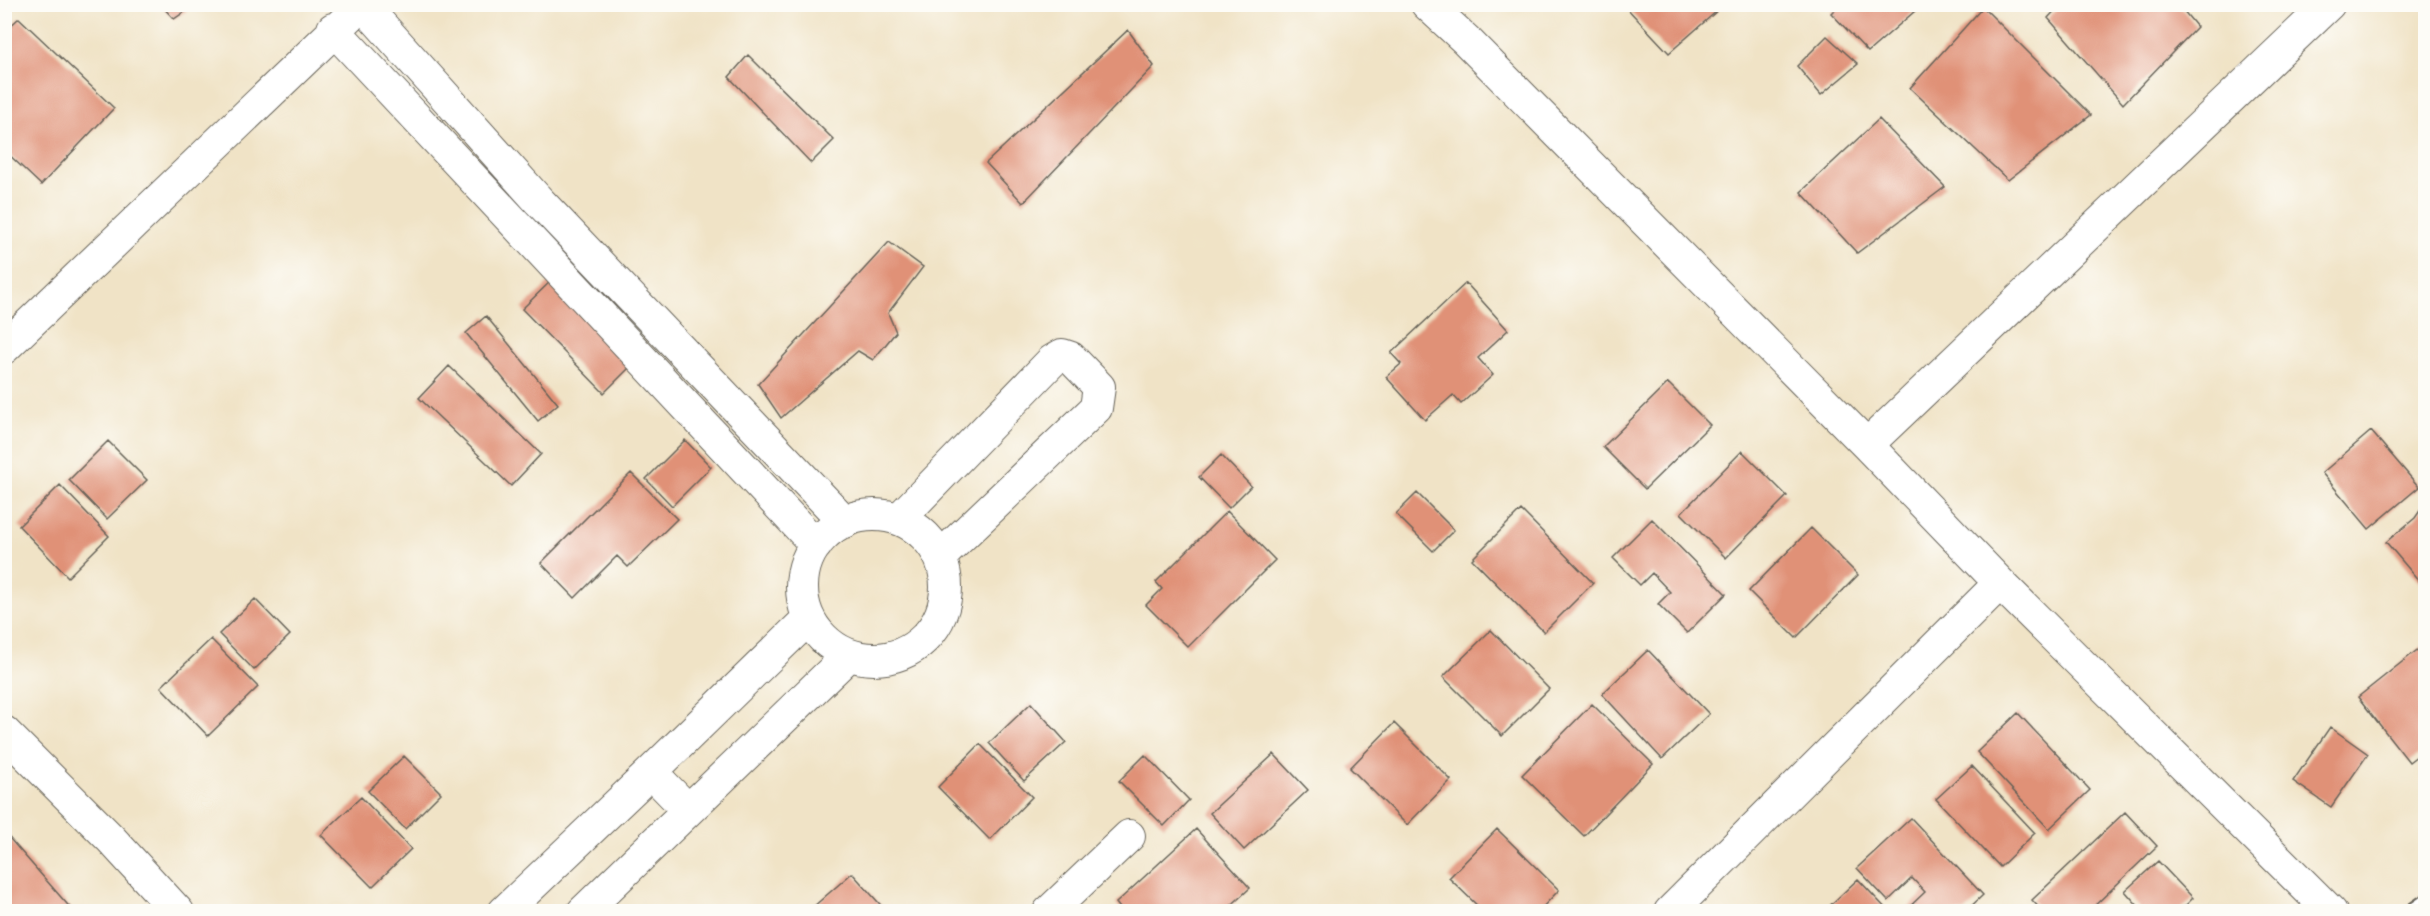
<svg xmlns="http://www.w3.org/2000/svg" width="2430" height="916" font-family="'Shantell Sans',sans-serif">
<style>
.building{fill:#e09177}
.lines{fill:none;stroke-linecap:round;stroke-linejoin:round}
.service-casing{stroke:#666258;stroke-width:20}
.minor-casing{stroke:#666258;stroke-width:34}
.service{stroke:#fff;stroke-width:16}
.minor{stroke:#fff;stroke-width:32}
</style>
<rect width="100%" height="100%" fill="#fdfcf7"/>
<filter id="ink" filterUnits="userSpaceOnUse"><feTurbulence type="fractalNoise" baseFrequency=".0167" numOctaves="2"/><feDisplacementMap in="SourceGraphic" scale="12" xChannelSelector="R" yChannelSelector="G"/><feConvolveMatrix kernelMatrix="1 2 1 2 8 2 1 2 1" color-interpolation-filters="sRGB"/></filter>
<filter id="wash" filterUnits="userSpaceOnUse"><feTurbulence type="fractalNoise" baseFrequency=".008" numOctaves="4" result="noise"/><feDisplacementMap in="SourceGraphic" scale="24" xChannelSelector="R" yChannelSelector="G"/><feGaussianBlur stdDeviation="1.35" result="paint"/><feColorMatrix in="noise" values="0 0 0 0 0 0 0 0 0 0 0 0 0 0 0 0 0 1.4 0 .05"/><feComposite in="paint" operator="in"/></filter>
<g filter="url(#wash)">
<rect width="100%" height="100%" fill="#f0e3c6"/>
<g id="blocks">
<path class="building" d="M160,4h36l-22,15z
M1623,4h89l6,6 -49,43z
M1840,4h83l-55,48 -37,-39z
M2061,4h117l19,23 -74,77 -75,-86z
M1983,7l108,108 -83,65 -98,-92z
M19,18l95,90 -73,77 -37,-35v-118z
M1128,30l26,36 -131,137 -37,-40z
M1827,36l31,28 -37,31 -24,-29z
M748,55l86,85 -23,23 -82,-86z
M1879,119l66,68 -88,66 -56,-61z
M889,242l34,25 -35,46 8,19 -23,28 -15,-9 -77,67 -23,-34z
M555,277l81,84 -32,32 -82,-84z
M1466,283l42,47 -30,28 15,17 -32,29 -8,-9 -28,25 -39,-43 15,-13 -10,-11z
M486,316l72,88 -20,17 -72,-88z
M449,366l92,88 -30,32 -92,-88z
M1668,383l42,42 -65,64 -42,-42z
M2371,431l48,56 -50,42 -47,-56z
M685,440l26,27 -39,39 -26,-27z
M108,441l39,39 -40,39 -38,-39z
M1742,451l45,45 -61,62 -45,-45z
M1221,455l30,31 -22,22 -30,-31z
M631,473l46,46 -49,48 -11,-11 -42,42 -34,-35z
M60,485l49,51 -41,41 -49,-51z
M1417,493l37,37 -21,21 -37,-37z
M2426,502v87l-40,-47 29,-24z
M1521,510l72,73 -49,49 -72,-73z
M1227,511l48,49 -87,87 -42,-42 16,-16 -6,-7z
M1652,519l74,75 -39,39 -29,-29 12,-12 -18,-19 -12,12 -27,-27z
M1811,528l47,47 -62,63 -47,-47z
M255,599l35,36 -36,35 -35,-36z
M1491,630l58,59 -47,47 -59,-59z
M211,639l47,48 -50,49 -47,-49z
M2426,643v106l-17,13 -51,-65z
M1648,650l61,64 -47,45 -60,-65z
M1031,703l35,39 -42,39 -35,-38z
M1592,704l61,60 -69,72 -62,-61z
M2018,713l72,77 -41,39 -72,-77z
M1394,723l57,57 -44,45 -57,-57z
M2330,727l38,27 -37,53 -38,-26z
M980,744l52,53 -42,43 -52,-53z
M1274,754l34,36 -64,60 -34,-37z
M1145,755l44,45 -25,26 -45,-45z
M404,756l37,37 -36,36 -37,-38z
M1972,766l63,67 -35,34 -64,-68z
M361,797l50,52 -39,38 -51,-52z
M2125,812l32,34 -69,66h-45l-11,-12z
M1911,818l72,77 -18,17h-61l21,-20 -13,-14 -24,23 -31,-33z
M1196,829l54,59 -26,24h-101l-7,-9z
M1497,829l62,61 -21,22h-54l-35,-34z
M4,832l70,80h-70z
M2158,861l35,37 -14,14h-42l3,-4 -15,-17z
M852,873l35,39h-70l-4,-5z
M1858,879l31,33h-66z"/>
</g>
</g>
<g filter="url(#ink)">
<use href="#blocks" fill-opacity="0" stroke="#666258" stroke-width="1.5"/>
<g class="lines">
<g class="service-casing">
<path id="service" d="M2413,912l13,-9"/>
</g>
<g class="minor-casing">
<path id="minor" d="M1427,4l39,36 401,405 133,138 331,329
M363,5l176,196 306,321
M333,29l483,516
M4,348l345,-331
M1867,445l462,-441
M802 587a72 72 0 1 1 144 0a72 72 0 1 1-144 0Z
M899,519l153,-158 10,-6 9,3 28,29 -3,21 -156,149
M4,732l107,107 67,73
M651,772l37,38
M504,912l147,-140 158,-154
M583,912l266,-257
M1049,912l80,-76
M1670,912l330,-329"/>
</g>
<use href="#service" class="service"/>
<use href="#minor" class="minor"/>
</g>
</g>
<rect width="2430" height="916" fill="none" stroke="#fdfcf7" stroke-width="24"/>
</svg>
